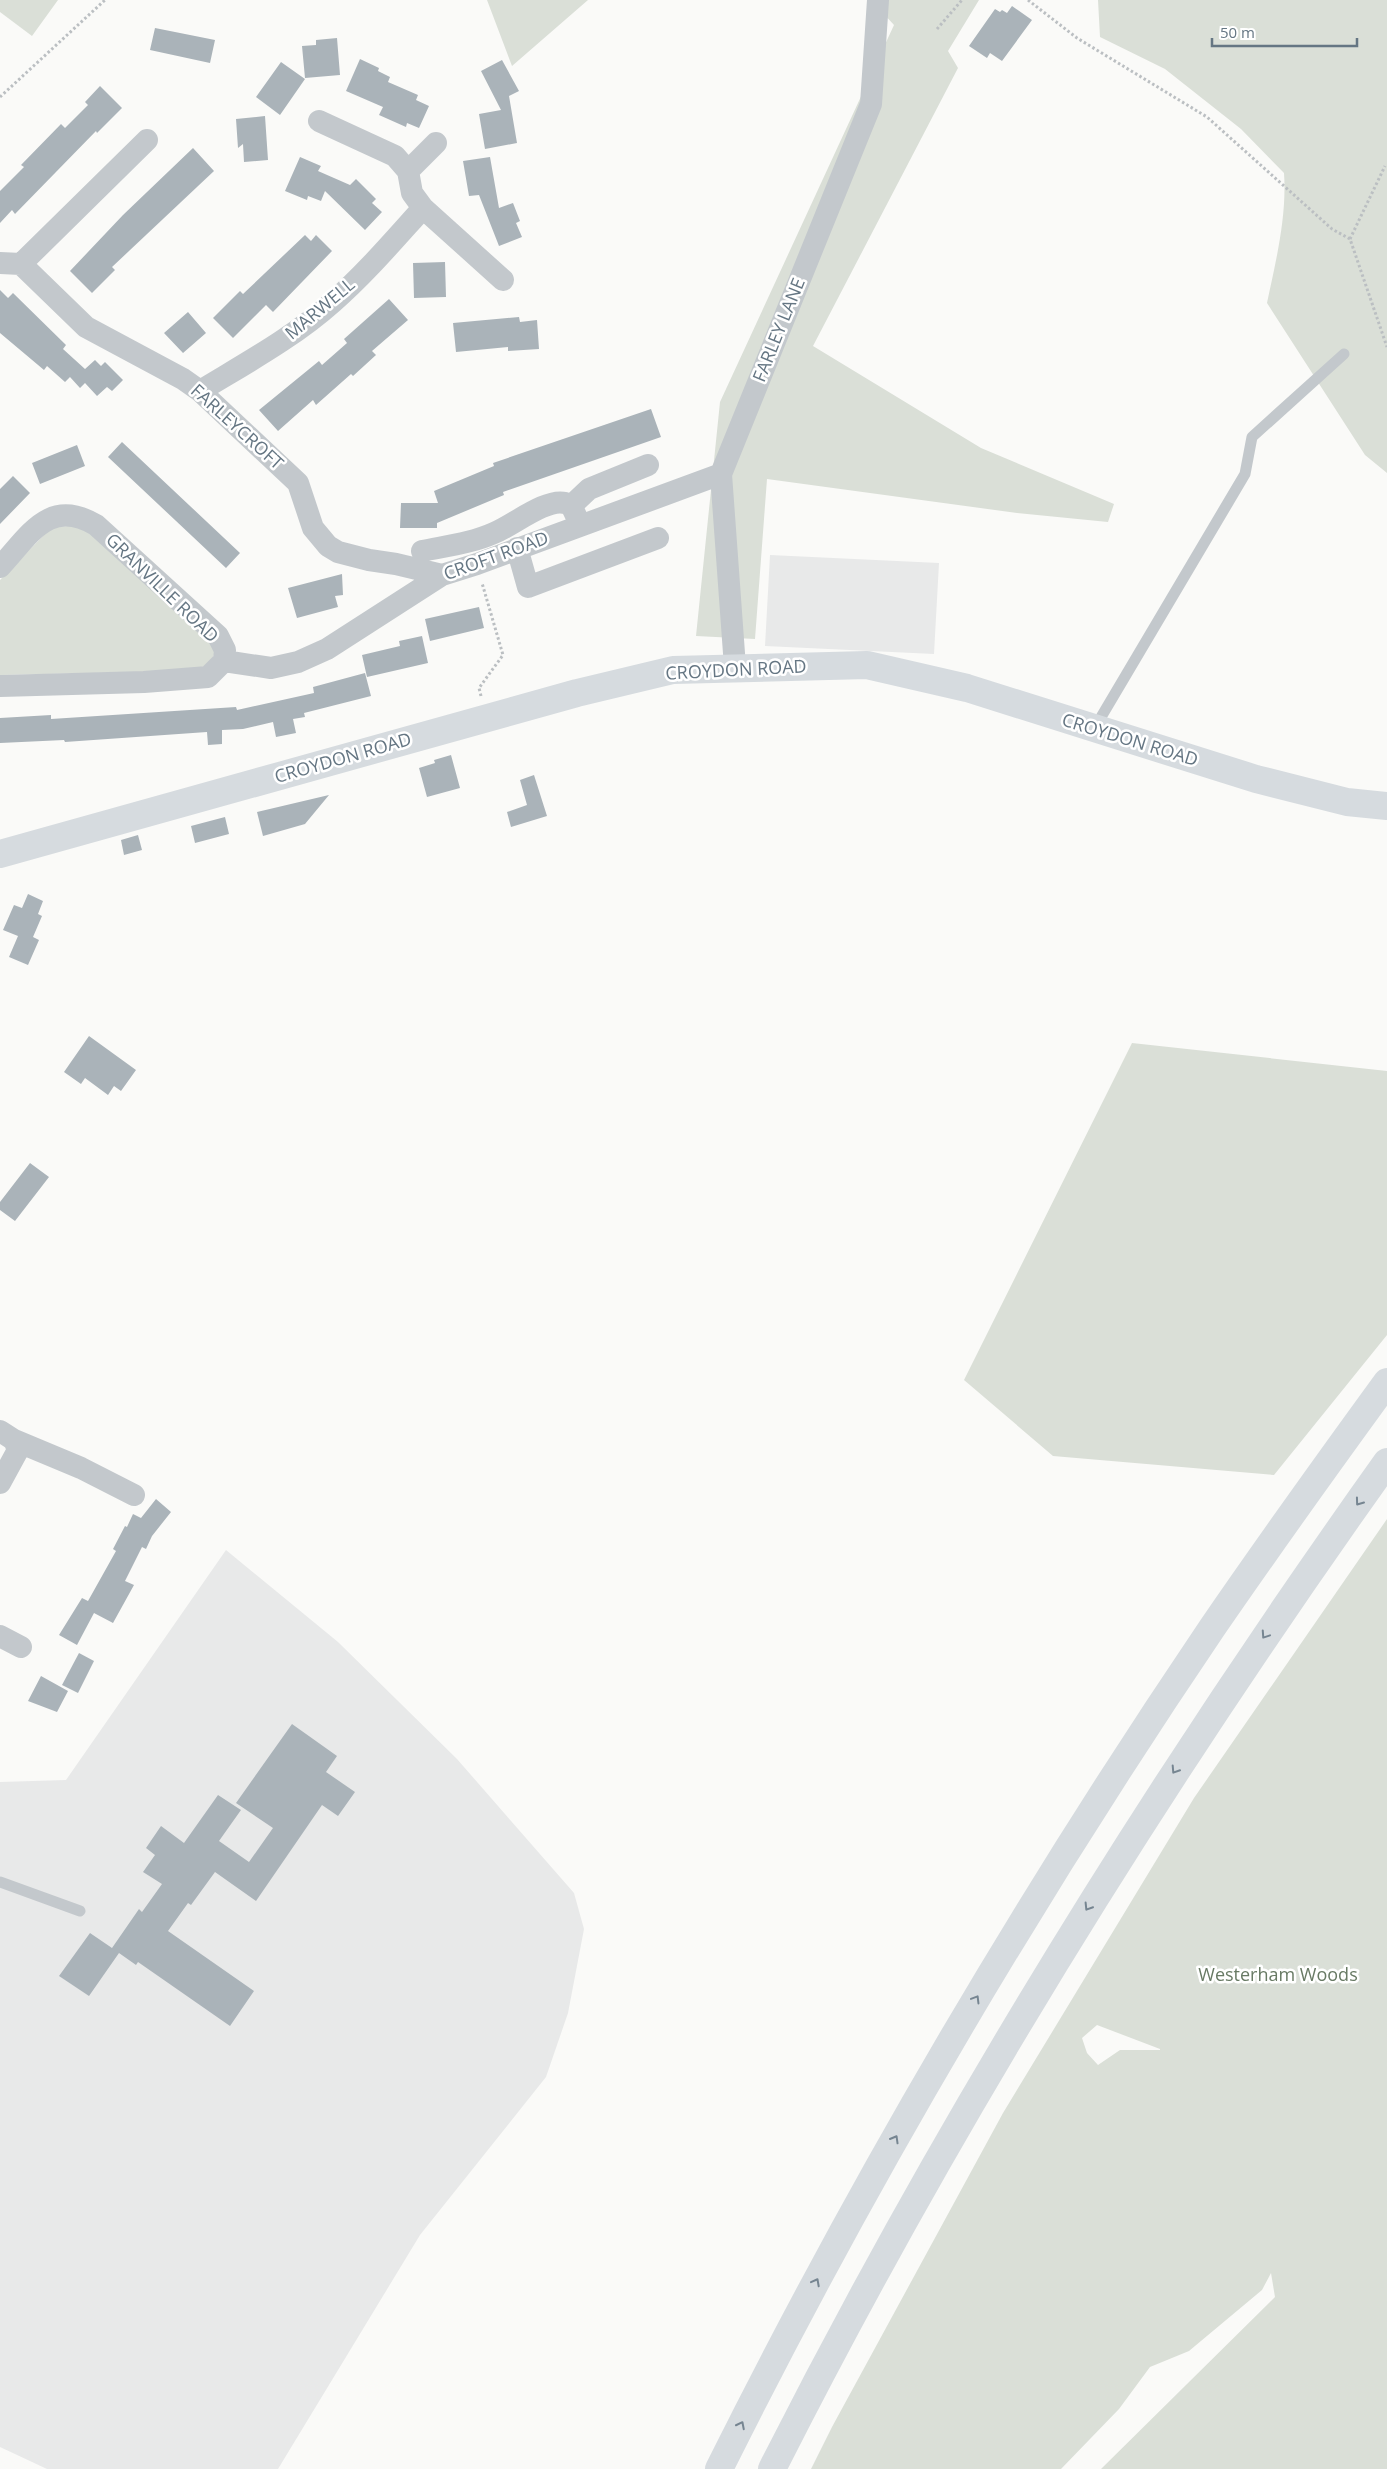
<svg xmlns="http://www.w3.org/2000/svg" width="1387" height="2469" font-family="'Open Sans',sans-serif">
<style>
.built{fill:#e8e9e9}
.green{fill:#dadfd7;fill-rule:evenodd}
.building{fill:#aab3b9}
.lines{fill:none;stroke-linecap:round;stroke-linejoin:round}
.path{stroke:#bbbfc2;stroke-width:3;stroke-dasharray:2.5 2.5;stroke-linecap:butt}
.lane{stroke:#c3c8cc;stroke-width:11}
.street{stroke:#c3c8cc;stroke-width:22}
.secondary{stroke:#d6dbdf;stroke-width:28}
.highway{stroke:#d6dbdf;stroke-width:28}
.oneway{stroke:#768591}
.labels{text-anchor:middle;stroke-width:5;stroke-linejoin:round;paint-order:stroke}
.street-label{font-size:18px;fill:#657683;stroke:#fff}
.park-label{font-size:18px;fill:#687a64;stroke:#fff}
</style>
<rect width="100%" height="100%" fill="#fafaf8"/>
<path class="built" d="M770,555l169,8 -5,91 -169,-8z
M226,1550l112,92 119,117 117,134 10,36 -16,84 -22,64 -126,158 -142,234h-231l-47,-22v-665l66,-2z"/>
<path class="green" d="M0,0h58l-26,36 -32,-24z
M487,0h101l-76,66z
M871,0h108l-31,51 10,17 -145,278 168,102 133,56 -6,18 -91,-9 -250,-34 -12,160 -59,-3 24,-234 174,-377z
M1098,0h289v473l-22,-18 -98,-152c9,-43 20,-86 17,-130l-43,-44 -76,-60 -65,-32z
M81,525l132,117 2,11 -6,12 -20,6 -189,4v-95l48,-49 7,-4z
M1132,1043l255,28v264l-113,140 -221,-19 -89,-76z
M1387,1519v950h-286l174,-172 -4,-24 -9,17 -73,61 -39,16 -31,42 -58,60h-250l21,-42 171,-314 191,-315zM1097,2025l63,24v1h-40l-22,15 -11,-12 -5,-15z"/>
<path class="building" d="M1012,6l20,14 -30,41 -12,-8 -3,5 -18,-12 26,-37 5,3 2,-2 5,3z
M155,28l60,12 -5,23 -60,-13z
M337,38l3,37 -35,3 -3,-32 14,-1v-5z
M360,59l19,9 -1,3 12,6 -2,5 30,13 -2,5 13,6 -10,22 -12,-5 -1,4 -27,-12 4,-8 -37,-16z
M502,60l17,31 -10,5 8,47 -32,6 -6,-35 22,-4 -20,-39z
M281,62l24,17 -25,36 -24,-18z
M100,86l22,22 -25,25 -1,-2 -81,83 -3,-4 -12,13v-32l24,-24 -3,-2 40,-41 4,4 23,-23 -3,-3z
M265,116l3,44 -24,2 -1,-18 -5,4 -2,-29z
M193,148l21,23 -102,96 3,3 -23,23 -22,-22 53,-56z
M300,157l21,9 -3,5 32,14 6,-6 20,20 -4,4 10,9 -17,18 -40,-39 -4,10 -13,-5 -1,4 -22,-9z
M490,157l9,51 14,-5 7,18 -4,2 6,14 -23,9 -20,-51 -10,1 -6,-35z
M305,235l6,6 5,-6 16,16 -59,61 -7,-7 -33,33 -20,-20 27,-27 3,3z
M445,262l1,35 -32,1 -1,-35z
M0,290l8,8 5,-5 53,52 -3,4 22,20 10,-9 6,6 4,-4 18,18 -11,11 -5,-4 -10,9 -12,-13 -5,5 -10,-11 -5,5 -18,-16 -3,4 -44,-37z
M389,299l19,21 -36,31 4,4 -23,21 -2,-2 -35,31 -3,-5 -35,31 -19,-21 60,-49 3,4 25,-22 -3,-4z
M188,312l18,21 -23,20 -19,-20z
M519,317l1,5 17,-2 2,29 -31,2v-4l-52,5 -3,-29z
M651,409l10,28 -158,55 1,3 -67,28v5h-37l1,-25h37l-4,-12 60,-25 -1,-3z
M122,442l118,111 -14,15 -118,-111z
M77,445l8,21 -45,18 -8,-21z
M13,476l17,17 -30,31v-35z
M342,574l1,21 -8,1 3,11 -41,11 -9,-30z
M479,607l5,21 -54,13 -5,-22z
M422,636l6,27 -61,14 -5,-22 38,-9 -1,-5z
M365,673l6,23 -67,17 1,4 -12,2 3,14 -20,4 -3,-15 -30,7 -21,1v14l-14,1 -1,-13 -142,10 -1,-2 -64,3v-25l51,-3v4l185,-12 1,3 77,-17 -1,-6z
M451,755l9,33 -33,9 -8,-29 16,-5 -1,-3z
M534,775l13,41 -36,11 -4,-15 20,-7 -7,-25z
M329,795l-24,29 -42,12 -6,-24z
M225,817l4,17 -34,9 -4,-17z
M138,835l4,15 -18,5 -3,-15z
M28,894l15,7 -5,13 4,2 -9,21 6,3 -11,25 -19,-8 9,-21 -15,-6 11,-25 8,3z
M89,1036l47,34 -15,21 -7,-5 -6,9 -23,-17 -4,6 -17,-12z
M30,1163l19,14 -34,44 -15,-11v-8z
M156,1499l15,13 -19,24 -6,13 -4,-2 -17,34 9,4 -21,38 -19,-10 -17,32 -18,-10 23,-37 6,3 28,-50 -3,-2 12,-23 2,1 6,-13 8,4z
M79,1653l15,8 -16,32 -16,-8z
M41,1676l27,15 -11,21 -29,-11z
M292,1724l45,32 -11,16 29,20 -17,24 -16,-11 -66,96 -41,-29 -24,33 -3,-2 -20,28 86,60 -24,35 -92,-64 -2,3 -17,-12 -30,43 -30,-20 31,-43 22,15 27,-39 3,3 20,-28 -19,-12 12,-17 -9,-7 15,-22 23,17 34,-48 23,15 -22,31 30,21 24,-34 -37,-25z"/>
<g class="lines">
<path class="path" d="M1028,0l49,38 130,79 125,112 18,10 37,108
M937,29l25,-29
M0,97l105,-97
M1350,239l35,-73
M481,696l-2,-8 24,-33 -21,-72"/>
<path class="lane" d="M1094,729l151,-255 7,-37 92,-83
M0,1882l80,29"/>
<path class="street" d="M408,171l28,-28
M423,208l80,72
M0,263l21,1 65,63 97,52 17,12 98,92 15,45 15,18 10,6 31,8 27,4 46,11
M21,264l126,-124
M200,391c46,-28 94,-54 133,-89 33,-29 61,-62 90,-94l-11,-15 -4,-22 -13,-15 -76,-35
M571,506l18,-17 59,-24
M517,548l11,39 130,-49
M422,551c24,-5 50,-8 72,-18 18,-7 52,-35 71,-30 9,2 11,15 15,22
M0,567c30,-32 49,-70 96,-42l122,111 7,14 -1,11 -16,16 -64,5 -144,4
M224,661l47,7 27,-6 29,-13 115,-74 35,-11 244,-90
M735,667l-14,-193 150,-370 7,-104
M0,1431l14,9 4,10 -18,33
M14,1440l67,28 53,27
M0,1636l21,11"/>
<path class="secondary" d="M0,854l577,-161 96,-23 194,-5 100,23 289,91 91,23 40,4"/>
<path class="highway" d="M719,2469c145,-291 311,-572 493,-841 57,-83 116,-165 175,-246
M772,2469c178,-352 386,-686 615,-1007"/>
</g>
<defs><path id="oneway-chevron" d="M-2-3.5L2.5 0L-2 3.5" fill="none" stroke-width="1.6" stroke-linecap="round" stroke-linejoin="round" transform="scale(1.25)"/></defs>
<g class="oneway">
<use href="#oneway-chevron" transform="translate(1359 1502) rotate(126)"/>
<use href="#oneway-chevron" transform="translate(1265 1635) rotate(124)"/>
<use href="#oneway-chevron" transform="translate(1175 1770) rotate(123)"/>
<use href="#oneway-chevron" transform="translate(1088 1907) rotate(122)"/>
<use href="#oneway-chevron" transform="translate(976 1999) rotate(-59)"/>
<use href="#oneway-chevron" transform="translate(895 2139) rotate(-60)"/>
<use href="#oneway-chevron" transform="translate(816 2282) rotate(-62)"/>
<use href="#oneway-chevron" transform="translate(741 2425) rotate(-63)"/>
</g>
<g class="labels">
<g class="street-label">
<text transform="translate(320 309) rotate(-40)" y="6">MARWELL</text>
<text transform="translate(779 330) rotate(-68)" y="6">FARLEY LANE</text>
<text transform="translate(237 427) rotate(42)" y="6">FARLEYCROFT</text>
<text transform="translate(496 556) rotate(-20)" y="6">CROFT ROAD</text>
<text transform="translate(162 588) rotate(44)" y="6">GRANVILLE ROAD</text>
<text transform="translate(736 670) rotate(-3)" y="6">CROYDON ROAD</text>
<text transform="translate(1130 740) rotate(17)" y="6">CROYDON ROAD</text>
<text transform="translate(343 758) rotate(-16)" y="6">CROYDON ROAD</text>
</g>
<g class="park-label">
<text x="1278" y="1981">Westerham Woods</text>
</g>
</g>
<path d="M1212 38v8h145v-8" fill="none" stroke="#657683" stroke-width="2.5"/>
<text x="1220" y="38" font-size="15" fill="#657683" stroke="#ffffff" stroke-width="4" paint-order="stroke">50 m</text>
</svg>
